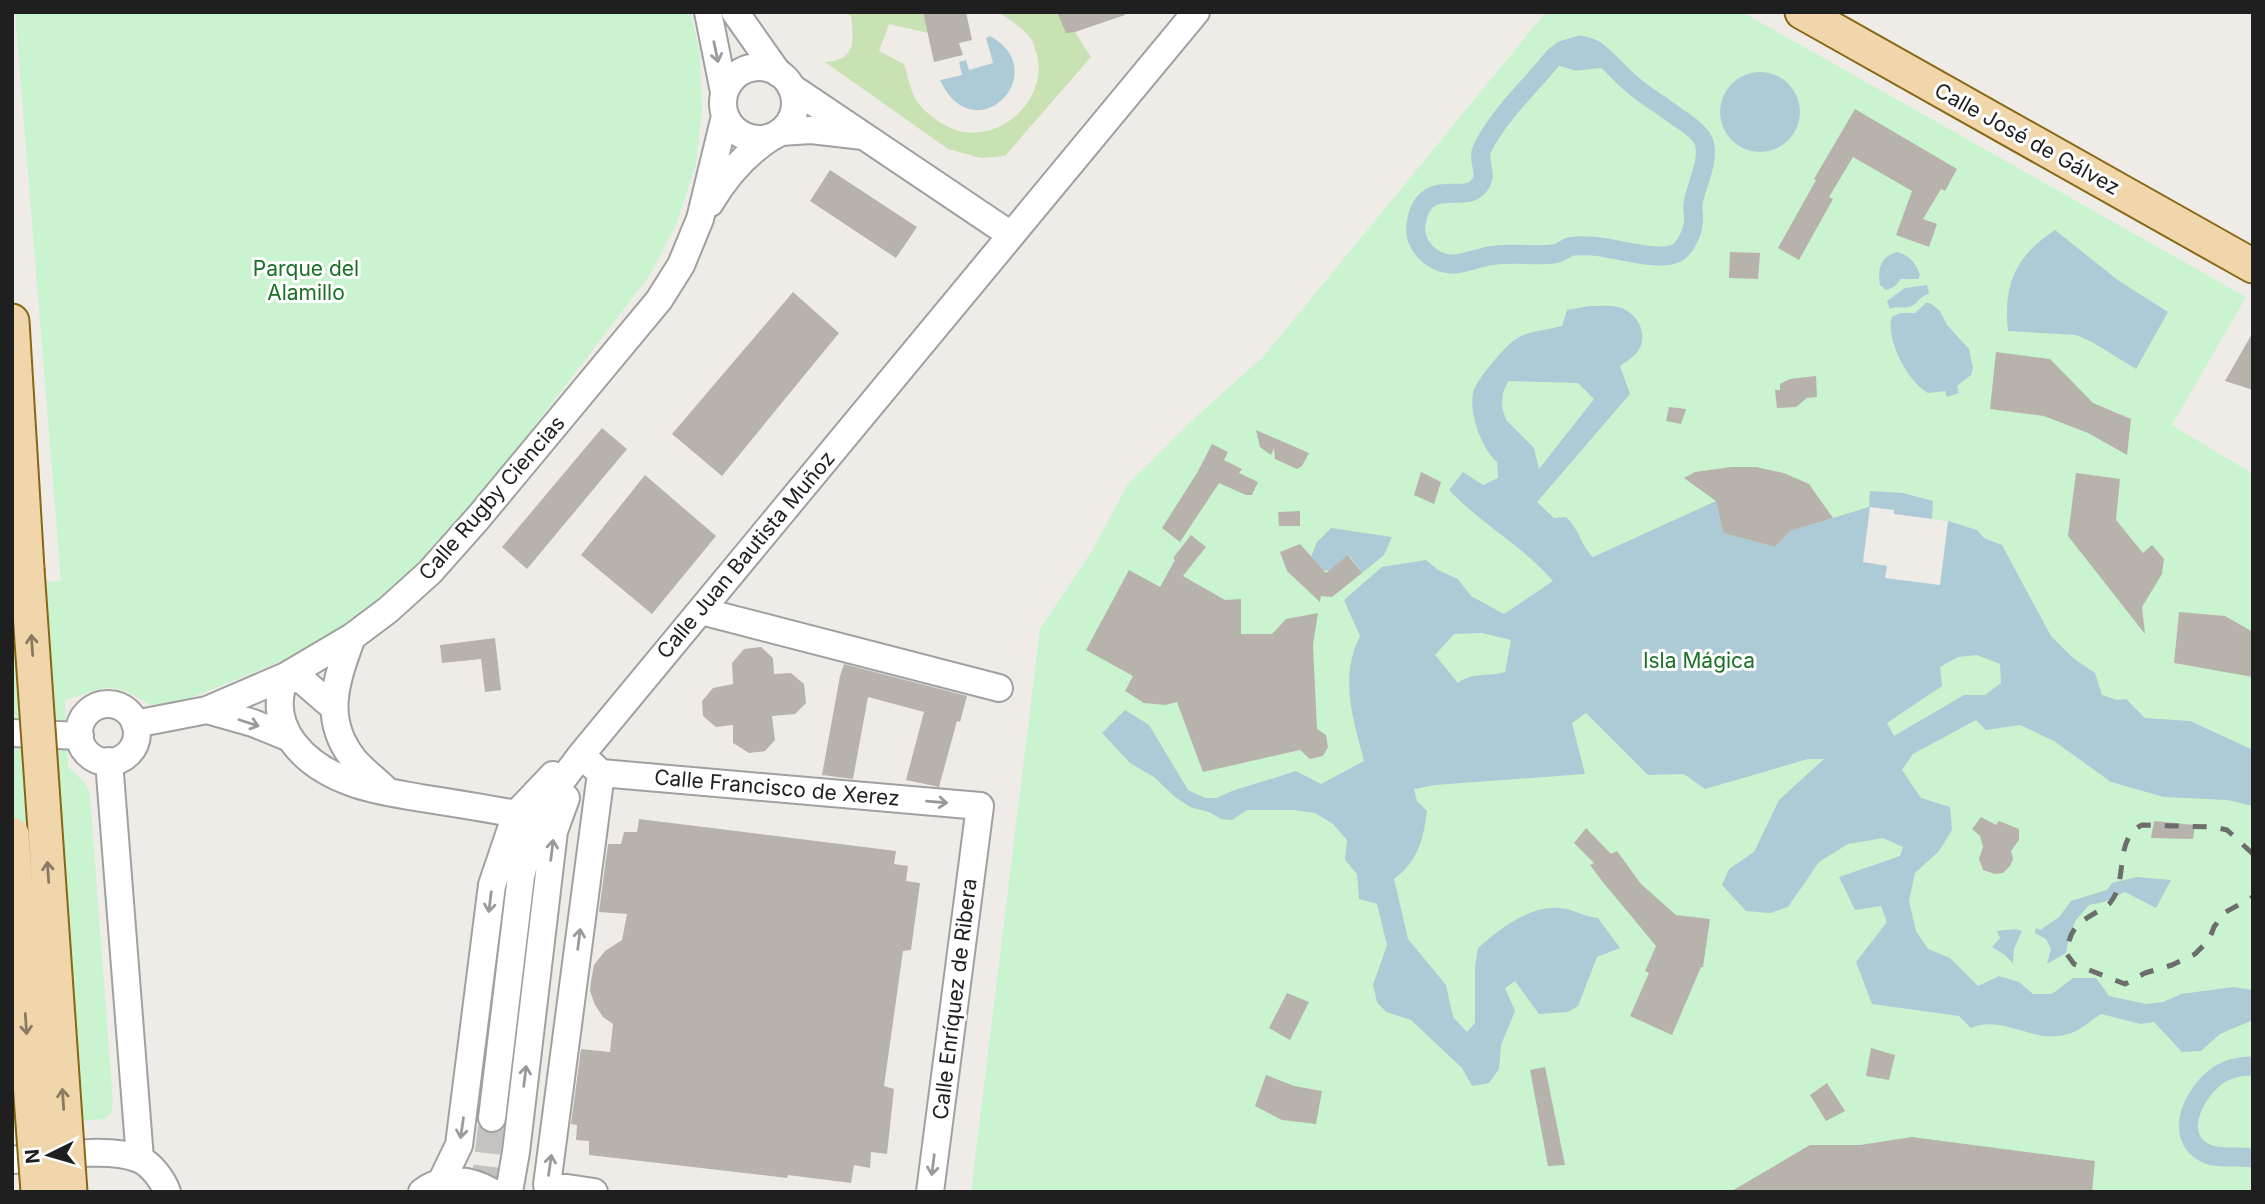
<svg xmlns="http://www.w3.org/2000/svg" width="2265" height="1204" font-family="Inter,sans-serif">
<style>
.grass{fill:#c8e2b3}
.park{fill:#caf3cf}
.water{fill:#adcbd7;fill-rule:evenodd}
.pier{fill:#efece7}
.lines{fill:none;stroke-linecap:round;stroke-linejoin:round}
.canal{stroke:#adcbd7;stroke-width:19}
.building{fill:#b8b2ad}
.minor-tunnel{stroke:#c5c3bf;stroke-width:26;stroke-dasharray:26 13;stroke-linecap:butt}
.minor-casing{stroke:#a0a0a0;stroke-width:30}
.major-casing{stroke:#876713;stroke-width:37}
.minor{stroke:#fff;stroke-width:26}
.major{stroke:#f0d6aa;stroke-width:33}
.rail{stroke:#6d6d6d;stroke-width:5;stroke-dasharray:14 14;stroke-linecap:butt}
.major-bridge-casing{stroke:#876713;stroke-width:37;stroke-linecap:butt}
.major-bridge{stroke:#f0d6aa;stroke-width:33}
.oneway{stroke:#9a9a9a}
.oneway2{stroke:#887a64}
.labels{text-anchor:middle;stroke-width:6;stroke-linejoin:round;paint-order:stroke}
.street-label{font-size:21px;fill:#1f1f1f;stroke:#fff}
.park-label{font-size:21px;fill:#1a7126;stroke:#fff}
</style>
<rect width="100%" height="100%" fill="#efece7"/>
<path class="grass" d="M843,12h80l5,21 -39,-9 -10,27 25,13c4,12 7,31 15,40 10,12 25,23 40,27 44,11 89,-33 78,-76 -2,-5 -3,-11 -5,-15 -8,-12 -22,-20 -34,-28h59l18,20 16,25 -86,99 -24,2 -33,-9 -123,-87c31,-2 29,-21 26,-46z"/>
<path class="park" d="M15,12h675l10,41 2,56 -6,55 -20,61 -26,50 -183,239 -41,48 -48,44 -77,47 -108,44 -36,12c-44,-28 -43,-25 -92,-9l3,67 17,16 5,12 23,309 -2,9 -7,6 -92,7v-541l49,-4z
M1546,12h196l504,285 -74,128 81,49v718h-1282l69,-563 52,-78 36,-67 71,-70 65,-58z"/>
<path class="water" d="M990,36c65,35 -15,119 -50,44l22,-5 -3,-13 7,-2 3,10 24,-7 -7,-25z
M1720 112a40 40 0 1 1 80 0a40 40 0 1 1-80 0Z
M2055,230l64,51 49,31 -32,57 -44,-27 -16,-7 -68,-4c-5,-48 8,-75 47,-101z
M1897,252c12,3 19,11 23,23l-2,4h-17l-7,8 -8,3 -6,-5c-3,-16 1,-29 17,-33z
M1927,285l2,9c-10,2 -11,11 -21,13 -8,2 -11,-2 -18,2l-3,-8 18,-13z
M1926,303h4l10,8 7,14 22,24 4,19 -2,7 -14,11 2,7 -12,4 -2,-6 -17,2c-20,-11 -43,-54 -36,-76l8,-4h15z
M1589,306c9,0 20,-1 29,1 18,4 32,27 20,44 -4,6 -12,11 -18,15l10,28 -93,108 17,16 12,-1c14,13 15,29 27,40l123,-56 7,32 52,14 15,-16 79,-24 1,-16 33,2 30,8 -1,18 16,2 29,9 7,8 18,7 49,91 22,22 22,15 7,22 15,5 9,-1 19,19 45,3 63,29v56l-26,-6 -63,-3 -53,-15 -57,-41 -34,-16 -34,5 -10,-10 -63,34 -11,16 19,28 29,9 2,23 -13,21 -24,22 -6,28 7,30 12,18 22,9 28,28 21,-10 20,6 14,12h19l21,-16h23l13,18 37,8 17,-2 18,-8 52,-7 20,3v30l-33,14 -19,17 -19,1 -28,-30 -13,2 -40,-10c-10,6 -21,17 -33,20 -32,11 -66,-20 -97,-6l-12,-12 -87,-12 -16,-42 31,-40 -6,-16 -26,4 -16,-33 61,-21 3,-9 -20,-9 -35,6 -29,18 -31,45 -18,6 -24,-2 -24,-26 7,-16 25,-17 25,-52 45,-41h-16l-103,30 -21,-15 -36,1 -62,-62 -14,10 13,51 -150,11 -21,4 3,12 10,10c-4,30 -9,50 -33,68l14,60 38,46 7,32 14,15 8,-9v-56l3,-19c23,-20 50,-42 82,-40 13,1 24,9 38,10l22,30 -23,9 -19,49 -10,6 -29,2 -24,-33 -10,7 10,23 -14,34 -2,24 -10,14 -17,3 -10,-18 -51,-48 -25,-8 -9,-10 -4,-17 14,-40 -10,-41 -18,-5 -2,-25 -12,-14 2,-20 -14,-16 -18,-11 -22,-3h-46l-15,10 -11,-1 -12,-7 -19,-5 -15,-10 -21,-20 -24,-14 -28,-30 23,-23 24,15 39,65 17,8h12l15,-7 64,-20 25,13 43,-23c-11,-43 -25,-83 -4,-125l-16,-36 38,-33 44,-7 12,10 20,9 13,17 33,18 49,-33c-30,-35 -72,-57 -104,-91l14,-18 20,13 15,-7 -1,-16c-15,-13 -28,-48 -24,-69 2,-12 32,-47 43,-54 11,-8 33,-9 46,-13l5,-16zM1508,381l70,2 16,16 -55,70 -5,-21 -28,-28 -4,-13 1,-14zM1482,633l29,7 -6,32c-17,5 -33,0 -47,11l-23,-28 19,-21zM1977,655l23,9 1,19 -16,12h-21l-70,41 -7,-13 55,-37 -2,-19 18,-10z
M1331,528l61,9 -8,18 -22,18 -13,-18 -20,16 -6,-1 -12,-13 6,-15z
M2137,877l34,3 -15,28 -31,-16 -21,10 -15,3 -13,15 -6,13 -4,20 -19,11 4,-15 -5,-10 -11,-6 1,-5 4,2 19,-13 12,-16 36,-11 5,-7z
M2015,929l7,2 -8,18 -1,14 7,8 -15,-16 -13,-8 8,-9 -3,-7z"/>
<path class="pier" d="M1870,507l24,3v4l54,7 -8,64 -55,-7 2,-12 -24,-4z"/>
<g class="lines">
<path class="canal" d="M1580,45c5,1 10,2 15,5 14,10 25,25 39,36 13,11 29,20 43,31 8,5 23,15 27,25 6,20 -8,42 -11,62 -1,6 2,14 0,21 -1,8 -8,23 -15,27 -17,12 -67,-6 -88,-6 -7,0 -15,-1 -21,1 -6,3 -9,6 -15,7 -19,2 -38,-1 -58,1 -14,1 -28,8 -41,9 -22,1 -42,-18 -39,-40 7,-48 47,-21 61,-36 14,-14 -1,-25 5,-39 17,-35 48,-62 72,-92l9,-7z
M1556,55l21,6 26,-3
M2253,1066c-9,0 -18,1 -27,5 -27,11 -57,63 -21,82 13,7 33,2 48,5"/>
</g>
<path class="building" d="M923,12h43l6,28 -13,3 4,12 -29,7z
M1057,12h68v3l-50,17 -9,1z
M1855,109l102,60 -12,22 -4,-2 -18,30 14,5 -8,23 -33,-12 16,-44 -59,-34 -24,40 4,2 -34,61 -21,-12 38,-68 -2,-1z
M830,170l87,57 -21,31 -86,-57z
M1730,252l30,1 -2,26 -29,-1z
M793,292l46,41 -117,143 -50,-42z
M2253,332v58l-28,-9z
M1996,352l54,7 43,44 38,16 -4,36 -39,-22 -44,-17 -54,-7z
M1816,376l1,21 -10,1 -11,9 -19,1 -2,-18h5v-6l10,-5z
M1669,407l17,2 -5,15 -15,-3z
M602,428l25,21 -100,120 -25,-22z
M1256,430l53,23 -7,13 -5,3 -22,-10 -1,-11 -3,7 -11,-8z
M1212,444l16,8 -4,8 18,9 -3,4 19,9 -6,13h-6l-27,-12 -39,59 -18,-14 35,-55z
M1731,467h25l28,6 25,11 24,34 -43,13 -15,16 -52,-14 -7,-32 -32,-23 11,-6z
M1421,472l20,10 -7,22 -20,-9z
M2076,473l44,6 -4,41 27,33 9,-8 12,14 -2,15 -20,33 3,27 -77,-98z
M645,475l71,61 -64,78 -71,-59z
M1300,511v15h-21l-1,-14z
M1191,535l15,12 -23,29 42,24 16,-1v35h31l14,-15 32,-6 -5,32 4,84 9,6 2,12 -5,9 -13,3 -10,-9 -97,22 -26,-70 -12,3 -21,-2 -19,-12 8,-15 -47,-26 43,-80 31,17 15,-27 -2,-2z
M1300,544l26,29 22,-18 14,18 -30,24 -11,-1 -1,6 -33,-31 -7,-19z
M2179,612l46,4 28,16v45l-79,-14z
M495,638l6,52 -16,2 -4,-33 -39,4 -2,-18z
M761,647l12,11 1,16 17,-1 13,11 2,19 -11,11 -23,2 3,24 -10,11 -16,2 -16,-10v-18l-17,2 -13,-11 -1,-15 11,-13 20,-4 -1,-21 12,-14z
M844,664l123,32 -7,26 -3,-1 -18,66 -33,-7 18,-68 -56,-15 -15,82 -31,-4 18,-99z
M1981,817l15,8 3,-4 20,8v11l-8,11 2,8 -3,7 -7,7 -8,1 -12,-4 -4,-11 4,-12 -3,-11 -8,-7z
M639,819l257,32 -2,13 14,2 -2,15 14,2 -9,67 -8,1 -19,135 10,3 -7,65 -16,-2 -1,16 -16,-3 -3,18 -63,-8 -1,3 -198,-23v-14l-13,-1 1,-15 -6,-1 10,-75 29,3 3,-28 -10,-7 -8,-12 -5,-14 1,-10 3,-16 11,-14 17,-11 5,-26 -28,-2 9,-68h13l3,-12h13z
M2154,821l41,4 -2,14 -42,-1z
M1586,828l25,26 6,-3 24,33 35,31 34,4 -7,48h-2l-29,68 -42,-19 19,-43 -4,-2 11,-25 -54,-65 -12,-16 4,-2 -20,-20z
M1287,993l22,9 -19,38 -21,-12z
M1871,1048l24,7 -6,25 -23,-4z
M1545,1067l20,98 -17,1 -18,-96z
M1266,1075l28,11 28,5 -6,33 -34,-4 -27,-14z
M1827,1083l18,28 -19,10 -16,-26z
M1912,1137l183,24 -3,31h-362l80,-47h50z"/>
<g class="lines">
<path class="minor-tunnel" d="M483,1192l9,-74"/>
<g class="minor-casing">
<path id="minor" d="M708,12l16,80
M735,12l43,61
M723 103a36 36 0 1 1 72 0a36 36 0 1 1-72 0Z
M791,87l220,148
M780,132l31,-2 52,6
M710,203c16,-27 34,-48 60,-65
M701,611l298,77
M352,637c-16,44 -31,83 3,124 10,11 22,20 32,30
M79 733a29 29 0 1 1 58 0a29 29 0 1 1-58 0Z
M333,707l-30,-26 -17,-5c-23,52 21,91 67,107 22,8 46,11 68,15 32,5 64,10 95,16
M207,710l46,13 37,15
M135,724l72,-14 79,-34 66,-39 36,-27 42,-38 48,-54 181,-218 22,-35 19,-46 25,-103
M12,733l68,3
M581,755l20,18 379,33 -50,386
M109,761l31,398
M492,1118l29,-242 8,-30 22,-51 30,-40 615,-743
M12,1160c35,-3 95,-14 127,-1 12,5 24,21 28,33
M441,1182l18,-37 33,-260 24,-71 37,-39
M422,1192c22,-17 48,-13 70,0
M509,1192l7,-40 38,-321 12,-33
M594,1192l-47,-7 54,-412"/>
</g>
<g class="major-casing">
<path id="major" d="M1802,12l451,254
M12,321l15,248"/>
</g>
<use href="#minor" class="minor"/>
<use href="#major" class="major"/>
<path class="rail" d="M2253,854l-26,-24 -13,-3 -72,-2c-29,14 -13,55 -32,78 -3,3 -9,6 -13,9 -21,12 -26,16 -31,41l8,11 51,20 20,-11 27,-8 23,-11 14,-14 5,-13 10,-14 29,-16"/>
<g class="major-bridge-casing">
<path id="major-bridge" d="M27,569l43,623
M12,834l26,358"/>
</g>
<use href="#major-bridge" class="major-bridge"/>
</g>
<defs><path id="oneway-shaft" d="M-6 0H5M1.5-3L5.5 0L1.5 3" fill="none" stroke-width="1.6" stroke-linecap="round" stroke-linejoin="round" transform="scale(1.75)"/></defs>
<g class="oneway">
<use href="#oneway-shaft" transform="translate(716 52) rotate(78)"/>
<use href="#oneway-shaft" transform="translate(249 723) rotate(18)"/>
<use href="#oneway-shaft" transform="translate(937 802) rotate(5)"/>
<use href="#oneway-shaft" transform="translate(552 850) rotate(-83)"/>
<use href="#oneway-shaft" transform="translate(490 902) rotate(97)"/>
<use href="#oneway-shaft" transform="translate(579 939) rotate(-83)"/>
<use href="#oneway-shaft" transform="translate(525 1076) rotate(-83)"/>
<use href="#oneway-shaft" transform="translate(462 1128) rotate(98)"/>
<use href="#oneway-shaft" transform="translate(550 1165) rotate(-82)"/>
<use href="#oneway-shaft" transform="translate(933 1165) rotate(97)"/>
</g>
<g class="oneway2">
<use href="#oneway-shaft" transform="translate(32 645) rotate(-94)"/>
<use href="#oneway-shaft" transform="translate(48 872) rotate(-94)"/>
<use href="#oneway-shaft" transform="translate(26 1024) rotate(86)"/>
<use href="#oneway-shaft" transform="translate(63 1099) rotate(-94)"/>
</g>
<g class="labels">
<g class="street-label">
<text transform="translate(2027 139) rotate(29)" y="7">Calle José de Gálvez</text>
<text transform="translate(492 498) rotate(-49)" y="7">Calle Rugby Ciencias</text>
<text transform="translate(746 555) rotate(-50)" y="7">Calle Juan Bautista Muñoz</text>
<text transform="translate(777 788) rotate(5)" y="7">Calle Francisco de Xerez</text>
<text transform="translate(955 999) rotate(-83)" y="7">Calle Enríquez de Ribera</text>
</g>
<g class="park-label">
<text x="306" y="276">Parque del<tspan x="306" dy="24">Alamillo</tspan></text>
<text x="1699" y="668">Isla Mágica</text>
</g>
</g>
<rect width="2265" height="1204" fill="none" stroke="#1f1f1f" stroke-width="28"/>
<g transform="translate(49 1155) rotate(265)" stroke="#ffffff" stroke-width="5" paint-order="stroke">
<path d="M0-5L12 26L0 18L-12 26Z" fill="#1f1f1f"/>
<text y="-10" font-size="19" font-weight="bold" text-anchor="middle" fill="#1f1f1f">N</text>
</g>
</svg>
